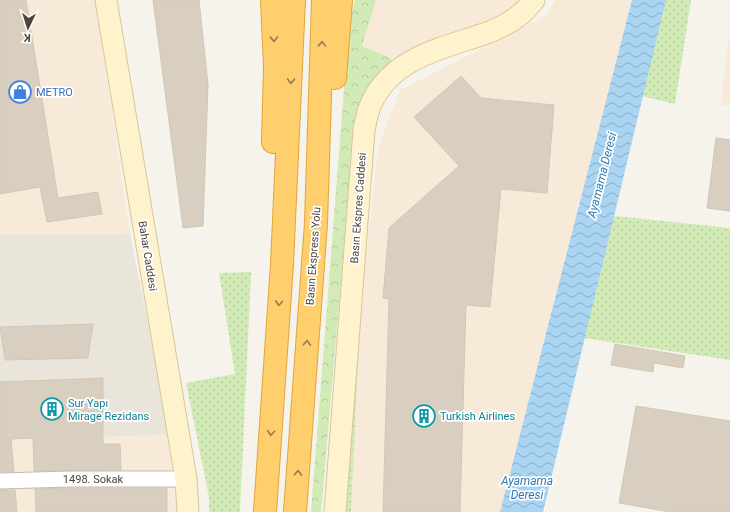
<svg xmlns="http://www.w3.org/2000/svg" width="730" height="512" font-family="Roboto,sans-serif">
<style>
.residential{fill:#eae5da}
.commercial{fill:#f7ead8}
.grass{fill:url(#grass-dots)}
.forest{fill:url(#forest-crowns)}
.water{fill:url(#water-waves)}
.building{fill:#d8cfc1;stroke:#d3c7b4}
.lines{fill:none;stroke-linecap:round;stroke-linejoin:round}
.minor-casing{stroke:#c2bbae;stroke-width:17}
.secondary-casing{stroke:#d6c79b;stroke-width:23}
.motorway-casing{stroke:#e0a43c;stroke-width:24}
.minor{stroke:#fff;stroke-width:15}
.secondary{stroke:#fff3cd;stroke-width:21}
.motorway{stroke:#ffcf6e;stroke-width:22}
.oneway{stroke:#937c4e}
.labels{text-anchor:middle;stroke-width:3.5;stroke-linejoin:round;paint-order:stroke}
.shop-label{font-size:11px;fill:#366cbe;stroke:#fff;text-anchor:start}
.street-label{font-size:11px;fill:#4b4439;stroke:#fff}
.culture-label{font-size:11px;fill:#0d838f;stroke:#fff;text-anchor:start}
.water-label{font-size:12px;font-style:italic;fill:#2e7ab2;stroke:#fff}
</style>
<defs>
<pattern id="grass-dots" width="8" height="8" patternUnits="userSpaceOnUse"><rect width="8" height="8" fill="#d2eab5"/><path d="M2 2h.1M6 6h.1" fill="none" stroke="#b6ca9c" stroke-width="1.8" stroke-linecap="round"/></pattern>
<pattern id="forest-crowns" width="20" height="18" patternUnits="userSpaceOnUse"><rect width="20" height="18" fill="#d2eab5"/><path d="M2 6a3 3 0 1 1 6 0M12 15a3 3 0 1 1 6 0" fill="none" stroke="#b6ca9c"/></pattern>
<pattern id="water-waves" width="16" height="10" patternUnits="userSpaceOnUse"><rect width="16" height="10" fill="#a9d4f2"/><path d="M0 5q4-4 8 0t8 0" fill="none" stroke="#8caec5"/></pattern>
</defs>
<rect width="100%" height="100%" fill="#f6f3ec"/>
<path class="residential" d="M130,234l41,201 -171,5v-205z"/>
<path class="commercial" d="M0,0h95l35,234 -130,1z
M376,0h149l-8,16 -125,43 -30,-13z
M555,0h77l-132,512h-149l10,-209 17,-155 22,-58 147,-75z
M730,26v80l-9,-1z
M171,435l7,77h-178v-72z"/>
<path class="grass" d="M666,0h25l-16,104 -33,-8z
M614,216l116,12v132l-146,-22z
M251,272l-11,240h-31v-15l-23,-114 49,-9 -16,-101z
M361,303l-10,209h-10z"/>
<path class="forest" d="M355,0h21l-14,46 30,13 -26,41 -13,44 -32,368h-10l38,-488z"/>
<path class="water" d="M632,0h34l-123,512h-43z"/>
<path class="building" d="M0,0h26l32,198 40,-6 4,22 -55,8 -7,-35 -40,7z
M153,0h46l9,85 -5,141 -20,2z
M461,76l20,22 73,7 -7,88 -46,-4 -11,118 -24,-2 -6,207h-77l6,-213 -6,-1 6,-70 70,-62 -45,-49z
M716,138l14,2v71l-23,-3z
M93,324l-5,34 -83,2 -5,-33z
M615,344l70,12 -2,12 -29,-5 -1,9 -42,-7z
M103,378v66h17l1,26 -87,1 -1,-33 -22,1 3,33h-14v-90z
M636,406l94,15v91h-60l-51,-9z
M70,488h97v24h-131l-1,-23z
M0,490h15l2,22h-17z"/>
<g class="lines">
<g class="minor-casing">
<path id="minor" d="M0,481l70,-2h116"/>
</g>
<g class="secondary-casing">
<path id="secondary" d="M106,0l80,479 2,33
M335,512l29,-382c2,-8 3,-18 7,-26 20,-45 68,-55 110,-69 21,-7 40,-17 53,-35"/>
</g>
<g class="motorway-casing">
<path id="motorway" d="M272,0l3,66 -2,76
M335,78l6,-78
M265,512l17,-248 12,-264
M295,512l21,-289 7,-223"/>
</g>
<use href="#minor" class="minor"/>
<use href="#secondary" class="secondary"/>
<use href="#motorway" class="motorway"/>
</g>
<defs><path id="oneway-chevron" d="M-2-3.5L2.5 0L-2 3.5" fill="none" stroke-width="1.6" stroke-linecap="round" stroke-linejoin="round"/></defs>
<g class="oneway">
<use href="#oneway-chevron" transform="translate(274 39) rotate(88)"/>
<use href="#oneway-chevron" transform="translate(322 44) rotate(-88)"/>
<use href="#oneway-chevron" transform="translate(291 81) rotate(92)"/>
<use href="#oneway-chevron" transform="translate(279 303) rotate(94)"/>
<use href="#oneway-chevron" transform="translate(307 343) rotate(-86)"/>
<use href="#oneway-chevron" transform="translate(271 433) rotate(94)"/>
<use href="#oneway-chevron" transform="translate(298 473) rotate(-86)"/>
</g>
<defs>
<g id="shop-ring" transform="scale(1.15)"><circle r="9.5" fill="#fff" stroke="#3f7fe0" stroke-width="1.5"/><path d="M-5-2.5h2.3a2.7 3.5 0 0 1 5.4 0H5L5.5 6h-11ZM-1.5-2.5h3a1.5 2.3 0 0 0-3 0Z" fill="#3f7fe0"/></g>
<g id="building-ring" transform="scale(1.15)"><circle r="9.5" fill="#fff" stroke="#0f9aa8" stroke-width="1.5"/><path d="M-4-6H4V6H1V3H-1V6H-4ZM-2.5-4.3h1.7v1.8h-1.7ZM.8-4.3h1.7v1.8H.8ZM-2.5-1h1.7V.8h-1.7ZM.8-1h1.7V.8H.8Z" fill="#0f9aa8"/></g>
</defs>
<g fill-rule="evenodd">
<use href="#shop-ring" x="20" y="92"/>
<use href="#building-ring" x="52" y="409"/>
<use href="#building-ring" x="424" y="416"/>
</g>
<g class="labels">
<g class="shop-label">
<text x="36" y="96">METRO</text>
</g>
<g class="street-label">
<text transform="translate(358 208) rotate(-86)" y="4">Basın Ekspres Caddesi</text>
<text transform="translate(148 256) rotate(81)" y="4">Bahar Caddesi</text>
<text transform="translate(313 256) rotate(-86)" y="4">Basın Ekspress Yolu</text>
<text x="93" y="483">1498. Sokak</text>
</g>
<g class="culture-label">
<text x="68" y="407">Sur Yapı<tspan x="68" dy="13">Mirage Rezidans</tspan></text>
<text x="440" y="420">Turkish Airlines</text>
</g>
<g class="water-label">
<text transform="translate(602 175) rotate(-76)" y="4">Ayamama Deresi</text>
<text x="527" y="485">Ayamama<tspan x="527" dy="14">Deresi</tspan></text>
</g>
</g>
<g transform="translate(28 28) rotate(184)" stroke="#ffffff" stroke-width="3" paint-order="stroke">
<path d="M0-3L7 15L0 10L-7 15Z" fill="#4b4439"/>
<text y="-6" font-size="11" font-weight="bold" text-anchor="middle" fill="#4b4439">K</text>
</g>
</svg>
